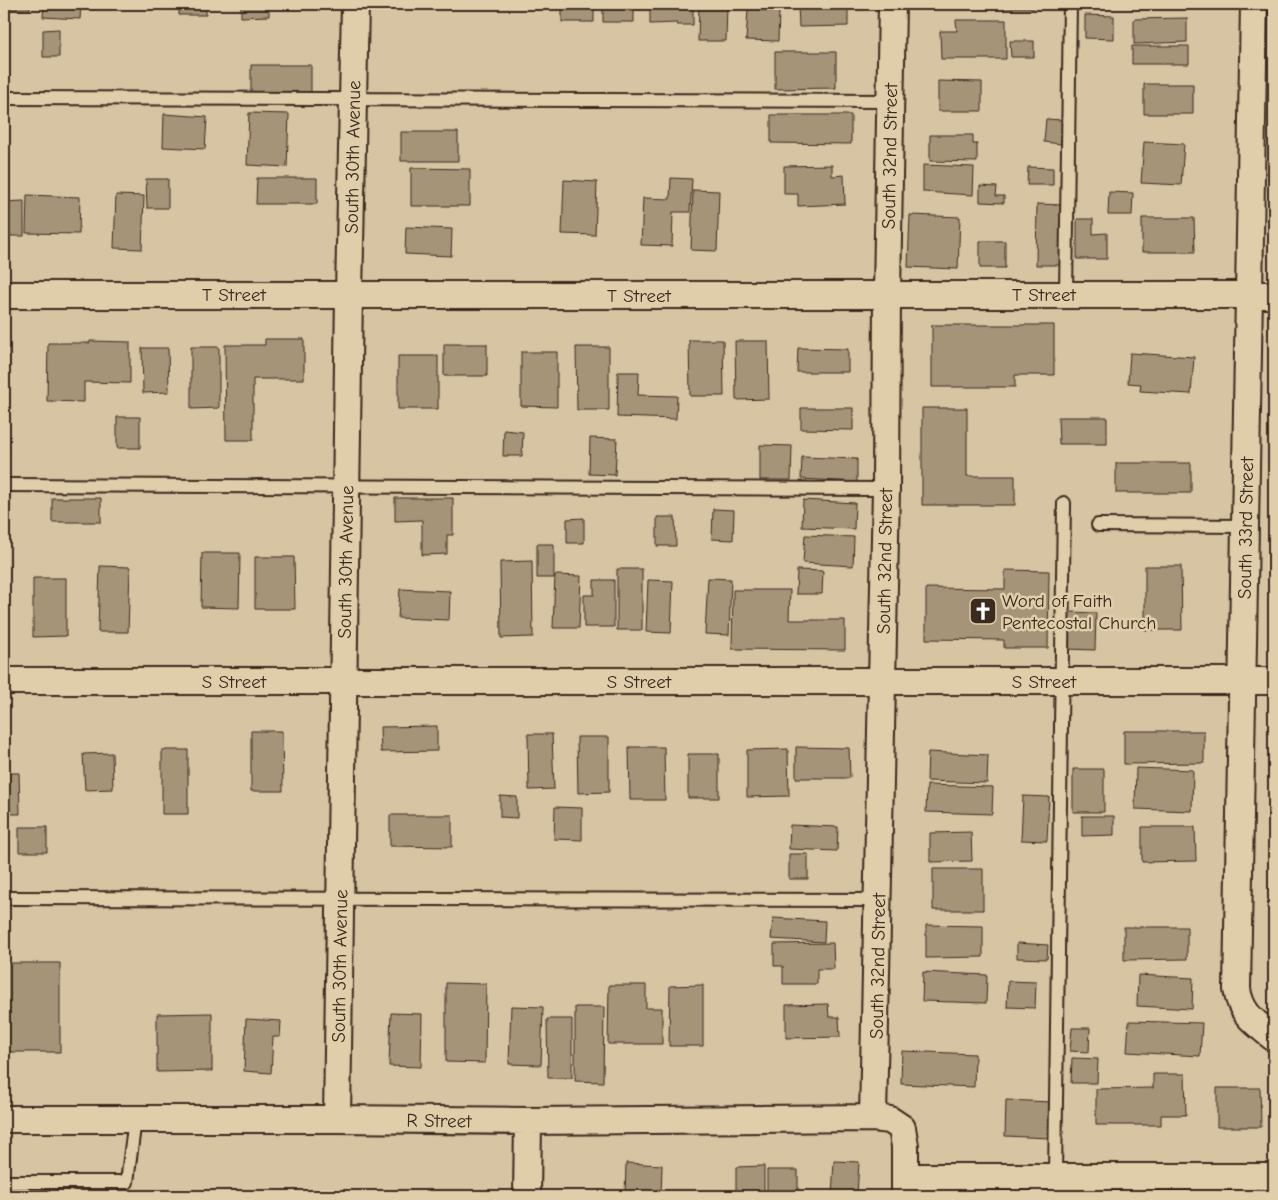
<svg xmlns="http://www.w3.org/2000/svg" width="1278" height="1200" font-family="'Comic Neue',sans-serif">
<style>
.building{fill:#a69479;stroke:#3b2a1e}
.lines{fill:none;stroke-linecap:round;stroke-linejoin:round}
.lane-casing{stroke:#3b2a1e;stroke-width:16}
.street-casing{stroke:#3b2a1e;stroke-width:30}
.lane{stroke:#e0ceab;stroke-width:12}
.street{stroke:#e0ceab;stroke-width:26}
.labels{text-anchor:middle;stroke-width:5;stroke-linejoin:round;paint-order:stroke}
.street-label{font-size:19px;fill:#3b2a1e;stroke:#e0ceab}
.poi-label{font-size:19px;fill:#3b2a1e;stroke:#e0ceab;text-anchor:start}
</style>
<rect width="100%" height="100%" fill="#d6c4a3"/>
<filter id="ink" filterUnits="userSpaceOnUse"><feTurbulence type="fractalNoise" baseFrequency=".02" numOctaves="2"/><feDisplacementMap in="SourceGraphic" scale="10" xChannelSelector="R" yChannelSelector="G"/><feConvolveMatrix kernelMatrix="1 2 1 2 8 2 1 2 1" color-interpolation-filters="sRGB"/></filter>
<g filter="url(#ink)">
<path class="building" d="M4,4h26v5h-26z
M44,4h37l-1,15 -37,-2z
M179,4h27v11h-27z
M241,4h28v12l-28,1z
M562,4h32v18h-32z
M603,4h31v18h-31z
M650,4h43v21h-16v-2l-27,1z
M699,4h28l-1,37h-28z
M798,4h50v22l-49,1z
M958,4h76v4h-76z
M748,9l31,2 -1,30 -32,-1z
M1085,15l29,1v23l-29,-1z
M1187,18v24l-53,2v-25z
M956,20h50v39h-65l-1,-28h17z
M59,29v28h-16v-27z
M1010,41h24v16h-23z
M1132,46h57v18h-57z
M775,52h61v36l-61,1z
M251,65h60v27h-60z
M938,81l44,1v29h-44z
M1144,84h49v30h-49z
M249,113l40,1 -2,53 -40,-2z
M164,114l43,3 -2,32 -42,-2z
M771,115h80v29l-80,-1z
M1046,119l16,1 -1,24 -17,-2z
M401,132h57v29h-57z
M930,135h43v9h4v18l-47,-1z
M1144,142l40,2 -3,41 -40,-2z
M832,165v11l12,-1 1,29 -47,2v-12h-14v-28z
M923,165l51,2 -1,28 -50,-3z
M1028,167l25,1v17h-26z
M411,168l59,1v37h-59z
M257,178h60v26h-61z
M671,178l21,1 -2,33h-17l-1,34 -31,-1 2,-47 27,1z
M146,179h22v29h-21z
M564,180l33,2 -2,53 -33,-1z
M980,186l17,1 -1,9h8v7l-24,-1z
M693,190l26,1 -2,60 -26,-1z
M1109,192l24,1 -1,22h-24z
M27,195l53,2 -1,37 -53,-1z
M116,195l28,1 -2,53 -28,-1z
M24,201v35h-20v-34z
M1037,204l25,1v60h-26z
M910,215l50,2 -2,52 -50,-2z
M1142,218h52l1,34h-53z
M1077,219h16v15l14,-1v26h-30z
M406,227l46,2 -1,27 -46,-2z
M980,241h25v27h-25z
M932,325h122v50h-39v12h-83z
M265,339h39v40h-51v61h-27l-1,-95h40z
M689,340h34l1,56h-34z
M90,341l40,1v41l-46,-1v20l-37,-1 1,-58h42z
M735,341h33l1,58 -33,1z
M444,344h43v32h-43z
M4,346h4v109h-4z
M191,347h28v61l-28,1z
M576,347h33v63h-32z
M142,348h26l1,44 -26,1z
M798,348l50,1v23h-51z
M521,352h36v55l-36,-1z
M1130,353l64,4 -3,37 -51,-3 1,-7 -13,-1z
M398,356h40v53h-40z
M618,372h21l-1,23 39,1 -1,23 -59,-2z
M801,408h52v22l-52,-1z
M922,408h45v68h48v29h-93z
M117,417h23v31h-23z
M1058,417h49v27h-48z
M504,430l19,2 -1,24h-19z
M590,438l27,1 -2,36 -26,-1z
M760,445l32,1 -1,34h-31z
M802,457l55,2v23l-56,-3z
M1116,463h75v30h-75z
M52,498h49v24h-49z
M395,498h58v37h-6v19l-25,1v-35l-27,1z
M803,500l52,3 -1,26 -52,-2z
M713,509l21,1 -1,30 -21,-1z
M657,517h18l1,29h-19z
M584,518v25h-17v-24z
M805,535l49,2 -1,29 -50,-3z
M537,544h17v34h-17z
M202,553h38l-1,55 -38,-1z
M255,557h39l1,52h-40z
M532,561l1,76 -32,1 -1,-76z
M100,566l30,1 -2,65h-30z
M1145,566h36l1,64h-37z
M617,569h25v61h-25z
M797,570l26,1 -1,23h-26z
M1005,570l44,1 -1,77h-44v-8l-78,-1v-51l79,1z
M555,575l26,1 -2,52h-26z
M33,578h33v58l-33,1z
M708,578l23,1 -2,56 -24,-1z
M594,580h20v47h-30v-32h10z
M648,580l25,1 -2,52 -25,-1z
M400,589l50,2 -1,29 -51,-2z
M733,590h57l-1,30h56v30l-113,-1z
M1069,612l27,1 -1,37 -28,-1z
M437,726v25l-56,1 -1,-25z
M251,731h31l1,60h-32z
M1124,731h80v32l-80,1z
M528,734h24l2,55 -25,1z
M577,737h32v55l-31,1z
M629,747h35l1,53h-35z
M796,747l53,1 1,30h-54z
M788,749l1,47 -42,1v-47z
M162,750h26v64h-26z
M928,752l60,3 -1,28 -60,-2z
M112,753l1,36 -28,1 -2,-36z
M688,754h31v44h-31z
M1136,768l57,2 -1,41 -57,-2z
M1073,769h31v43h-31z
M4,773h15l1,41h-16z
M927,785l66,2 -1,27 -66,-2z
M500,796l17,1v21l-17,-1z
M1023,796l26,1 -2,44 -26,-1z
M555,807l27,1v32l-28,-1z
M390,815h62v32l-62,-1z
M1082,816h32v19l-32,1z
M790,825l48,2 -1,24 -48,-2z
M19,827h28v25h-28z
M1142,827h53l1,34 -54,1z
M971,832l1,29 -42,1v-29z
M789,854h19v25h-19z
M933,869h50v41h-50z
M773,918l52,3 -1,21 -53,-3z
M926,925l57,1v31l-57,1z
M1124,927h63v32l-63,1z
M833,943l1,26h-17v15h-34v-18h-9v-22z
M1017,943l31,2 -1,14 -30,-1z
M4,963h56v89h-56z
M923,972l64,3 -1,28 -64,-2z
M1138,975l55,3 -1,31 -55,-3z
M1008,981l28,1 -1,26 -28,-1z
M446,983l40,1 -1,79 -39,-1z
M609,985h37v23h16v36h-54z
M703,985v61h-34l1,-60z
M828,1004l1,13h10l1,20 -54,1v-33z
M511,1006l32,1 -2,58 -32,-1z
M575,1007h29l-1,75 -28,-1z
M212,1013v58l-55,1v-58z
M391,1013l31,1 -1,53 -32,-1z
M246,1019l35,2 -1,16h-7l-2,36 -27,-2z
M547,1019h25v59h-24z
M1129,1021l73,2 -2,33 -73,-4z
M1072,1028h18l-1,24 -19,-1z
M902,1051l73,3 -1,33 -73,-3z
M1072,1058l26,1 -1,24h-26z
M1153,1074h32l1,41h-25v10h-65v-36l57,-1z
M1217,1088h43l1,39h-44z
M1006,1100l45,2 -2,36 -44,-2z
M834,1161l25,1 -2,34h-25z
M626,1163l36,2 -1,31h-36z
M764,1166v30h-28v-29z
M767,1170h31v26h-31z"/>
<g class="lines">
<g class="lane-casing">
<path id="lane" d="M4,98l886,3
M1066,294l4,-290
M4,485l882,4
M1098,525l147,1
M4,898l874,2
M1038,1176v20
M1055,1176l9,-673
M4,1182h123l8,-63"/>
</g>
<g class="street-casing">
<path id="street" d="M1254,4l-17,985c4,26 18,33 37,49
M4,295h1270
M4,681h1270
M873,1118l13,-629 1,-196 5,-289
M4,1119h333l191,2 345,-3 17,2 12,8 3,18v50
M337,1119l12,-825 6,-290
M905,1177h369
M527,1196l1,-75"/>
</g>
<use href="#lane" class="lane"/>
<use href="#street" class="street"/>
</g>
</g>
<defs>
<g id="church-square" transform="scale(1.4375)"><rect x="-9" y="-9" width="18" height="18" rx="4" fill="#3b2a1e" stroke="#e0ceab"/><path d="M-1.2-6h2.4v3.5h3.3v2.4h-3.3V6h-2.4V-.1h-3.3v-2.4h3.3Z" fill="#fff"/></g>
</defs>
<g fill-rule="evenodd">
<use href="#church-square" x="983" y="611"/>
</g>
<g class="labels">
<g class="street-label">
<text transform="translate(889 156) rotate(-89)" y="7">South 32nd Street</text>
<text transform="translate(352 157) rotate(-89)" y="7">South 30th Avenue</text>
<text x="234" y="301">T Street</text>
<text x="1044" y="301">T Street</text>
<text x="639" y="302">T Street</text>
<text transform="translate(1245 528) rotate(-89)" y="7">South 33rd Street</text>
<text transform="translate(884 561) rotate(-89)" y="7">South 32nd Street</text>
<text transform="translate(345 562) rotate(-89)" y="7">South 30th Avenue</text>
<text x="234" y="688">S Street</text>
<text x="639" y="688">S Street</text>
<text x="1044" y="688">S Street</text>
<text transform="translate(339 966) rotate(-89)" y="7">South 30th Avenue</text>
<text transform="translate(877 966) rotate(-89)" y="7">South 32nd Street</text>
<text transform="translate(439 1120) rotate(1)" y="7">R Street</text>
</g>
<g class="poi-label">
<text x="1002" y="607">Word of Faith<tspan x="1002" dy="22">Pentecostal Church</tspan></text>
</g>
</g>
<rect width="1278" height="1200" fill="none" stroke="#e0ceab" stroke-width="20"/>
<rect x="10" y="10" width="1258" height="1180" fill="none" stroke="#3b2a1e" stroke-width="2" filter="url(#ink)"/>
</svg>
